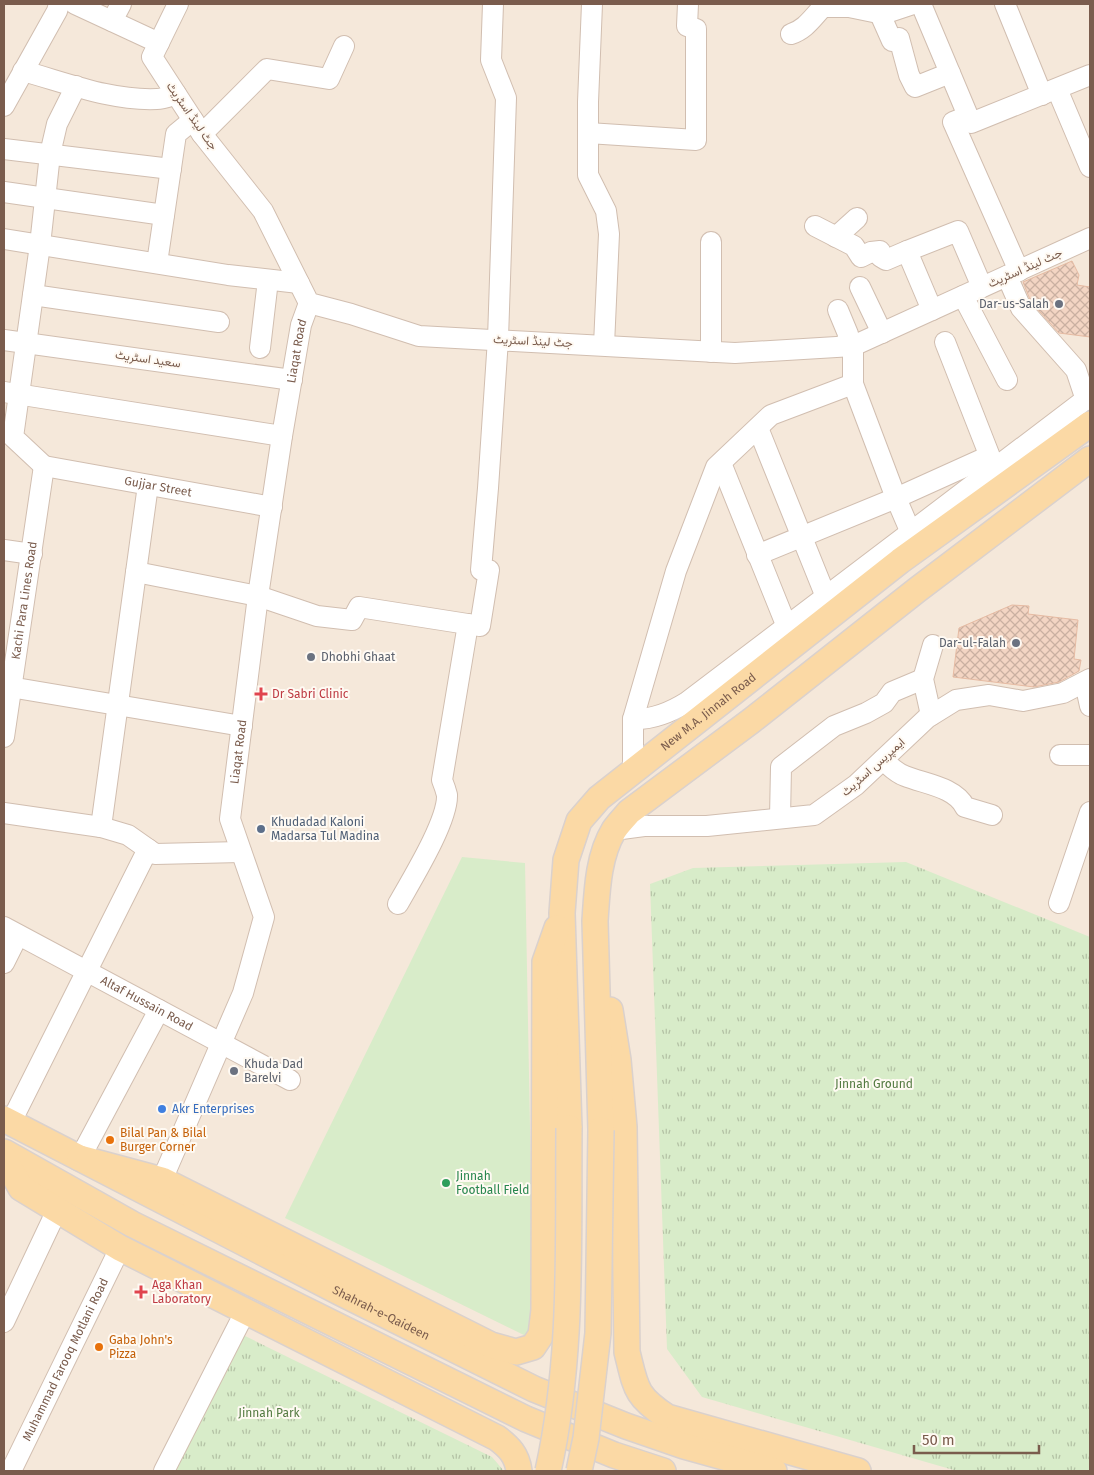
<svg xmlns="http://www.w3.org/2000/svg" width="1094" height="1475" font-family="'Fira Sans',Vazirmatn,sans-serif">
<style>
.residential{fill:#f5e8da}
.green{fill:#d8ecc9}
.park{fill:url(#park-tufts)}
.building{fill:url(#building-cross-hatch);stroke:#e6bba3}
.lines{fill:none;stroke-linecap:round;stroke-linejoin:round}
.minor-casing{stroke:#d1beb0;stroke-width:22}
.major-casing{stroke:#dad1cd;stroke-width:28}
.minor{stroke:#fff;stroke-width:20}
.major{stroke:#fbd9a5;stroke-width:25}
.major-bridge-casing{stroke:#dad1cd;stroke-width:28;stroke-linecap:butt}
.major-bridge{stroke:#fbd9a5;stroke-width:25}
.worship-dot{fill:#6b7280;stroke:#fffaf3;stroke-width:2}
.health-dot{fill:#e0444e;stroke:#fffaf3;stroke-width:2}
.service-dot{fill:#5c6f8a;stroke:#fffaf3;stroke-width:2}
.shop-dot{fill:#3f7fe0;stroke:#fffaf3;stroke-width:2}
.food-dot{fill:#e8710a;stroke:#fffaf3;stroke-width:2}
.leisure-dot{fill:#2e9e5b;stroke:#fffaf3;stroke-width:2}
.labels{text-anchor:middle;stroke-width:4;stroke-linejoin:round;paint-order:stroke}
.street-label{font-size:12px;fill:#7a5c4d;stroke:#fffaf3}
.worship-label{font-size:12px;fill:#5b616d;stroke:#fffaf3;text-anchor:end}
.health-label{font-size:12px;fill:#be3a42;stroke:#fffaf3;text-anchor:start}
.service-label{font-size:12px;fill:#4e5e75;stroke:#fffaf3;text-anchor:start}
.park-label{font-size:12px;fill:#537a41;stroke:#fffaf3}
.shop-label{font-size:12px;fill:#366cbe;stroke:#fffaf3;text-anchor:start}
.food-label{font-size:12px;fill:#c56008;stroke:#fffaf3;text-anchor:start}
.leisure-label{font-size:12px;fill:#27864d;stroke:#fffaf3;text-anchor:start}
</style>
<defs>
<pattern id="park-tufts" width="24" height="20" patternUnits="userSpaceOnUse" patternTransform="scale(1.25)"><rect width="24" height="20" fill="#d8ecc9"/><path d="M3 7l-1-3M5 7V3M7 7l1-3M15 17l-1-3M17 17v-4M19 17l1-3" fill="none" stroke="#b4c2a5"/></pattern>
<pattern id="building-cross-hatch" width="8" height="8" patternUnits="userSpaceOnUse" patternTransform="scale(1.25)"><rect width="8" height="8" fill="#f3d5c3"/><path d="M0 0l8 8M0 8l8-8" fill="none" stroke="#cab0a1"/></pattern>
</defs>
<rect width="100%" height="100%" fill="#fdf6ec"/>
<path class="residential" d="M4,4h1086v1467h-1086z"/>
<path class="green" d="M462,857l63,6 8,424 2,27 -9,22 -241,-118z"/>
<path class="park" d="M906,862l184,75v534h-133l-255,-74 -35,-48 -17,-465 43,-16z
M243,1335l249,122 12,14h-329z"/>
<path class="building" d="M1072,261l7,14 -2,10 13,2v50l-31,-4 -28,-31 -8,-20z
M1012,605l17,1 -1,8 50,6 -4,39 7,1 -2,11 -20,11 -25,5 -81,-10 6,-49z"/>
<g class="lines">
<g class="minor-casing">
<g id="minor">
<path d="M75,4l84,39"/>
<path d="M178,4l-26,53 50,77 61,77 46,92 42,11 68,22 316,17 118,-7 237,-108"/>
<path d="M592,4l-4,98v73l18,36 3,23 -5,111"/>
<path d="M921,4l50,119 119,-48"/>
<path d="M1005,4l37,91"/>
<path d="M880,14l12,27 7,-3 10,37 6,12 35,-14"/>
<path d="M112,21l9,-17"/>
<path d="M791,34c15,-5 21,-16 32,-27h26l34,7 30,-10"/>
<path d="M23,71c44,12 88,30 134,28 6,0 13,-3 19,-5"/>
<path d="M1057,89l33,78"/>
<path d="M4,106l53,-95 2,-7"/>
<path d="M968,116l-15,6 66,149"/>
<path d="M588,133l108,7v-111l-9,-3 1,-22"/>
<path d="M202,134l65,-65 62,10 15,-33"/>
<path d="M4,149l167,20"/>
<path d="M4,192l160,23"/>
<path d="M815,226l39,20 7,11 10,-5 9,-1 1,6 5,3 21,-9"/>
<path d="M836,237l21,-19"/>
<path d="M4,239l224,36 71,8"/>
<path d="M711,242v110"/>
<path d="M157,263l19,-129 17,-14"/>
<path d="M1007,276l14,32 55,62 10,30"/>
<path d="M860,287l22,46"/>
<path d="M33,295l186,27"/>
<path d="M963,296l44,84"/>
<path d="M838,310l10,24 -1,13"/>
<path d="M932,310l-25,-59 51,-20 24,56"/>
<path d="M4,340l288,40"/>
<path d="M945,342l49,125"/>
<path d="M853,346v38l43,114 15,35"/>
<path d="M260,348l8,-68"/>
<path d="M4,392l278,44"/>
<path d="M758,428l68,169"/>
<path d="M721,463l66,164"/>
<path d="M44,466l-31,-29 27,-192 10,-91 7,-30 19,-38"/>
<path id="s1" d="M44,466l228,41"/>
<path d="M4,550l28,4"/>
<path d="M757,555l139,-57 93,-42"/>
<path d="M136,572l122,24 59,20 35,4 7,-13 121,19 9,-56h-8l7,-82 10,-149 8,-241 -15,-38 2,-56"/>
<path d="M1085,683l5,23"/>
<path d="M4,686l238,40"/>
<path d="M931,715l-8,-36 10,-34"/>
<path d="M633,719l43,-148 40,-104 55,-52 82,-31"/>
<path id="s2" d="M4,737l40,-271"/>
<path d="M1060,755h30"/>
<path d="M883,760c7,6 13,13 22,16 20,8 50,11 60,31l27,8"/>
<path d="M633,772v-53c20,1 38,-7 54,-17l403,-306"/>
<path d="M4,813l97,14 27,8 27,19 86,-2"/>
<path d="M780,818l1,-51 53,-41 32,-13 18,-10 8,-11 31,-13"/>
<path d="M101,827l47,-342"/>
<path d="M614,830l30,-4h63l107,-11 42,-30 71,-67 29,-18 33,-5 34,6 40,-8 27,-14"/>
<path d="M1059,903l31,-91"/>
<path d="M398,904c14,-25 50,-83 49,-109 -1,-4 -3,-10 -5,-15l26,-156"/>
<path id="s3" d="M4,927l286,153"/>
<path d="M4,963l14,-28"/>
<path d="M11,1122l137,-273"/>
<path d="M80,1158l79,-148"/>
<path id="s4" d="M162,1180l81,-187 21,-76 -34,-98 28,-223 24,-160 19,-111 8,-22"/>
<path d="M4,1322l53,-112"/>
<path id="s5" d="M11,1471l109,-223"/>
<path d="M164,1471l81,-159"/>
</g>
</g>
<g class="major-casing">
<g id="major">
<path d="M610,1010l8,50 6,67 3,225c9,36 8,44 40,65l191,54"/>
<path id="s6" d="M4,1119l337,174 193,96 92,37 58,20 90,25"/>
<path id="s7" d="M569,1128l-7,-215 4,-53 13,-39 20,-23 301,-237 190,-137"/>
<path d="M601,1130l-6,-209c2,-30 3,-65 19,-91 4,-6 10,-12 15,-18l122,-91 166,-131 173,-131"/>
<path d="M4,1152l128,72 394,195 88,36 49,16"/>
<path d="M4,1158l17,30 99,60 377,190c12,9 20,17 22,33"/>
<path d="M80,1158l82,22 329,165 25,7 17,-5 8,-12 3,-25 1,-348 12,-34"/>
</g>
</g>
<use href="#minor" class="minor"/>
<use href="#major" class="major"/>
<g class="major-bridge-casing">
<path id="major-bridge" d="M548,1471c25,-112 20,-228 21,-343
M579,1471l7,-33 12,-105 3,-203"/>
</g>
<use href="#major-bridge" class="major-bridge"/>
</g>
<g class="worship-dot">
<circle cx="1059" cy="304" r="5"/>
<circle cx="1016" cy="643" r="5"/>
<circle cx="311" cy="657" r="5"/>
<circle cx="234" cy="1071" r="5"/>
</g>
<g class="health-dot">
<path d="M258.5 686.5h5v5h5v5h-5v5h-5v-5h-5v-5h5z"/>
<path d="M138.5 1284.5h5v5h5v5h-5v5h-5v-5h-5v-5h5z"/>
</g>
<circle class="service-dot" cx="261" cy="829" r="5"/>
<circle class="shop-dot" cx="162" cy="1109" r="5"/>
<g class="food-dot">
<circle cx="110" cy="1140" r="5"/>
<circle cx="99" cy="1347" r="5"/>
</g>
<circle class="leisure-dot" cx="446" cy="1183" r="5"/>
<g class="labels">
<g class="street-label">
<text transform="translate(192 116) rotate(55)" y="4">جٹ لینڈ اسٹریٹ</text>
<text transform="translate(1025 268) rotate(-24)" y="4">جٹ لینڈ اسٹریٹ</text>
<text transform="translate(533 341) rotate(3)" y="4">جٹ لینڈ اسٹریٹ</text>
<text dy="4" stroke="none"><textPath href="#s4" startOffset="859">Liaqat Road</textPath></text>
<text transform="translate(148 359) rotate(8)" y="4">سعید اسٹریٹ</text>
<text dy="4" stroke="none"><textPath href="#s1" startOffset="116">Gujjar Street</textPath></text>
<text dy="4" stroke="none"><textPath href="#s2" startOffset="138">Kachi Para Lines Road</textPath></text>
<text dy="4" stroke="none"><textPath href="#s7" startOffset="479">New M.A. Jinnah Road</textPath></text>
<text dy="4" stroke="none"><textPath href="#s4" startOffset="454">Liaqat Road</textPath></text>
<text transform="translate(873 767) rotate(-42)" y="4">ایمپریس اسٹریٹ</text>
<text dy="4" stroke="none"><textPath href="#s3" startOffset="162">Altaf Hussain Road</textPath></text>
<text dy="4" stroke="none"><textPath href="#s6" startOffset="424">Shahrah-e-Qaideen</textPath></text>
<text dy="4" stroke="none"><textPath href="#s5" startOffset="124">Muhammad Farooq Motlani Road</textPath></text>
</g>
<g class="worship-label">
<text x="1049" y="308">Dar-us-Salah</text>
<text x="1006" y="647">Dar-ul-Falah</text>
<text x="321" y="661" text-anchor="start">Dhobhi Ghaat</text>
<text x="244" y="1068" text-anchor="start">Khuda Dad<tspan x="244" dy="14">Barelvi</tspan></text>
</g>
<g class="health-label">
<text x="272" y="698">Dr Sabri Clinic</text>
<text x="152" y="1289">Aga Khan<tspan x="152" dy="14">Laboratory</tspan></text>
</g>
<g class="service-label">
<text x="271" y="826">Khudadad Kaloni<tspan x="271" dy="14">Madarsa Tul Madina</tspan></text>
</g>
<g class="park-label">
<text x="874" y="1088">Jinnah Ground</text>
<text x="269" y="1417">Jinnah Park</text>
</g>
<g class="shop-label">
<text x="172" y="1113">Akr Enterprises</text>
</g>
<g class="food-label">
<text x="120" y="1137">Bilal Pan &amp; Bilal<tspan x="120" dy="14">Burger Corner</tspan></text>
<text x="109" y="1344">Gaba John's<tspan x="109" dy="14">Pizza</tspan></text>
</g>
<g class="leisure-label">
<text x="456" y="1180">Jinnah<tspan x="456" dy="14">Football Field</tspan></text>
</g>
</g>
<rect width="1094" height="1475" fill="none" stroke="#7a5c4d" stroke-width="10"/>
<path d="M914 1445v8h125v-8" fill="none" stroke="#7a5c4d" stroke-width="2.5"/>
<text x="922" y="1445" font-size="15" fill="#7a5c4d" stroke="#fffaf3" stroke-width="4" paint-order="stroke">50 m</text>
</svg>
